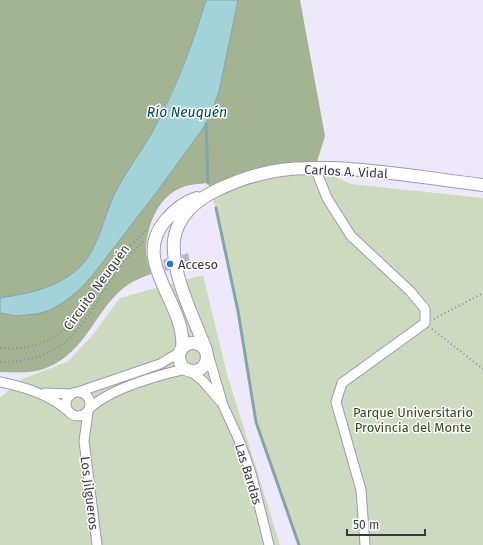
<svg xmlns="http://www.w3.org/2000/svg" width="483" height="545" font-family="'Fira Sans',sans-serif">
<style>
.green{fill:#cedac0}
.forest{fill:#a4b392}
.water{fill:#a3d2d9;stroke:#84a4ac}
.lines{fill:none;stroke-linecap:round;stroke-linejoin:round}
.stream{stroke:#84a4ac;stroke-width:3}
.building{fill:#b9b3d0}
.minor-casing{stroke:#9e98b4;stroke-width:11}
.tertiary-casing{stroke:#9e98b4;stroke-width:14}
.path{stroke:#8e8a99;stroke-width:2;stroke-dasharray:1 3;stroke-linecap:butt}
.minor{stroke:#fff;stroke-width:9}
.tertiary{stroke:#fff;stroke-width:12}
.poi-dot{fill:#2a75c5;stroke:#fff;stroke-width:1.5}
.labels{text-anchor:middle;stroke-width:3;stroke-linejoin:round;paint-order:stroke}
.street-label{font-size:13px;fill:#3a3743;stroke:#fff}
.poi-label{font-size:13px;fill:#3a3743;stroke:#fff;text-anchor:start}
.park-label{font-size:13px;fill:#364916;stroke:#fff}
.water-label{font-size:14px;font-style:italic;fill:#014952;stroke:#fff}
</style>
<rect width="100%" height="100%" fill="#ede9fb"/>
<path class="green" d="M315,168l36,16 132,14v347h-184l-43,-123 -18,-111 -22,-103 -5,-15 11,-5z
M203,275l24,99 53,171h-280v-147l22,-19 45,-17 24,-25 29,-39z"/>
<path class="forest" d="M0,0h206c-14,46 -30,86 -52,129 -12,22 -28,42 -39,64 -10,21 -17,55 -33,72 -23,23 -51,28 -82,33z
M238,0h62l25,136 -10,32h-7l-97,25 -3,-10c-8,1 -17,1 -25,4 -25,9 -36,38 -37,63 0,8 3,17 5,24 -8,3 -16,6 -22,10 -34,23 -41,68 -83,84 -14,6 -31,4 -46,4v-59l16,3 63,-26 77,-97 50,-69 7,-16 6,-17z"/>
<path class="water" d="M206,0h32l-19,91 -6,17 -7,16 -50,69 -64,83 -13,14 -14,11 -14,9 -15,4 -20,2 -16,-3v-15c31,-5 59,-10 82,-33 16,-17 23,-51 33,-72 11,-22 27,-42 39,-64 23,-43 38,-83 52,-129z"/>
<g class="lines">
<path class="stream" d="M206,124l2,59
M216,208l22,103 18,111 43,123"/>
</g>
<path class="building" d="M188,253l3,12 -7,1 -2,-11z
M167,258l2,12 -4,1 -2,-11z"/>
<g class="lines">
<g class="minor-casing">
<path id="minor" d="M315,168l12,30 24,38 59,55 15,18v14l-83,60 -6,19 25,88 4,55
M208,354l15,51 16,35 12,33 18,72
M190,371l13,10 17,20
M0,382c24,5 48,12 67,28
M66 404a12 12 0 1 1 24 0a12 12 0 1 1-24 0Z
M78,392l82,-28 20,-12
M45,393l26,1
M89,409c20,-20 69,-34 97,-40
M88,412l-4,29 13,104"/>
</g>
<g class="tertiary-casing">
<path id="tertiary" d="M179 357a14 14 0 1 1 28 0a14 14 0 1 1-28 0Z
M182,348c5,-44 -52,-86 -17,-127 9,-11 19,-19 32,-23
M206,350c-12,-32 -35,-76 -32,-110 3,-23 22,-40 41,-49 20,-10 44,-18 66,-21 17,-3 35,-2 52,-2 50,2 100,11 150,17"/>
</g>
<path class="path" d="M434,319l49,-26
M432,329l51,40
M0,348c25,2 43,-3 63,-17l62,-80 21,-21
M0,362c92,0 89,-75 145,-122"/>
<use href="#minor" class="minor"/>
<use href="#tertiary" class="tertiary"/>
</g>
<circle class="poi-dot" cx="170" cy="264" r="4"/>
<g class="labels">
<g class="street-label">
<text transform="translate(346 171) rotate(3)" y="5">Carlos A. Vidal</text>
<text transform="translate(96 287) rotate(-54)" y="5">Circuito Neuquén</text>
<text transform="translate(249 474) rotate(73)" y="5">Las Bardas</text>
<text transform="translate(90 493) rotate(83)" y="5">Los Jilgueros</text>
</g>
<g class="poi-label">
<text x="178" y="269">Acceso</text>
</g>
<g class="park-label">
<text x="413" y="417">Parque Universitario<tspan x="413" dy="15">Provincia del Monte</tspan></text>
</g>
<g class="water-label">
<text x="187" y="117">Río Neuquén</text>
</g>
</g>
<path d="M347 529v6h78v-6" fill="none" stroke="#3a3743" stroke-width="2"/>
<text x="353" y="529" font-size="12" fill="#3a3743" stroke="#ffffff" stroke-width="3" paint-order="stroke">50 m</text>
</svg>
